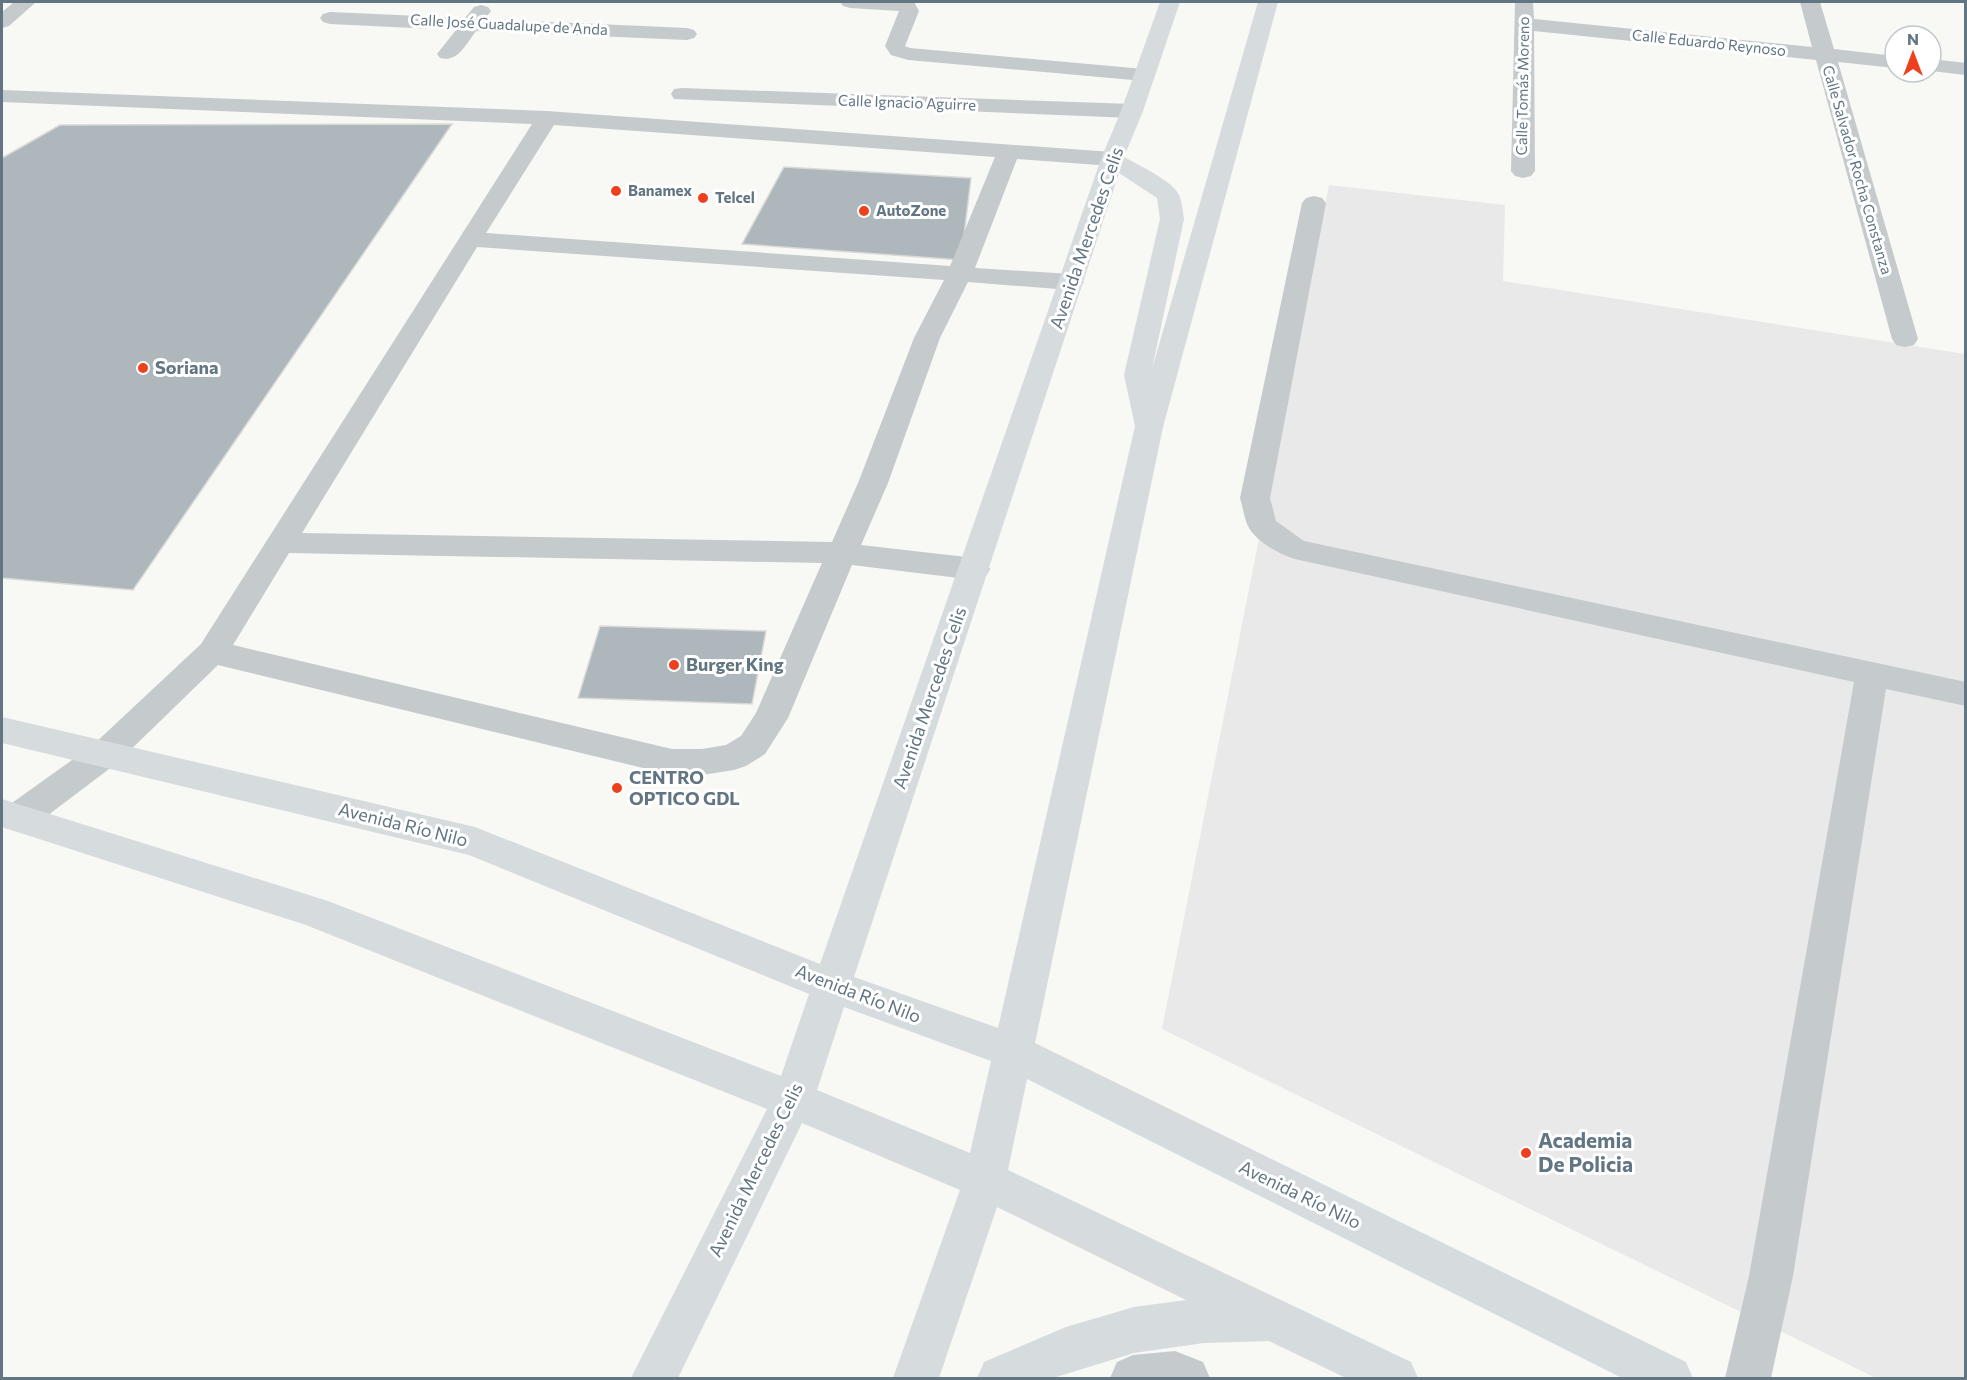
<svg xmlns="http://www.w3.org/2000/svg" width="1967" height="1380" font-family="Commissioner,sans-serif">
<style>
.built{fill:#e8e9e8}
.building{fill:#aeb7bc;stroke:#d9d9d7;stroke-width:1.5}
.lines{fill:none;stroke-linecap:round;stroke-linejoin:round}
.minor{fill:#c5cacd;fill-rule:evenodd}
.major{fill:#d6dbde;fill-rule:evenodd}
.poi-dot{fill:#ef401d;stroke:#fff;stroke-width:2}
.labels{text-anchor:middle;stroke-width:6;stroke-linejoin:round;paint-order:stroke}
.far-street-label{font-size:15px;fill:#617582;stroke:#fff}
.far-poi-label{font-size:15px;font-weight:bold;fill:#617582;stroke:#fff;text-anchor:start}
.street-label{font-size:18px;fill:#617582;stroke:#fff}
.poi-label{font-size:18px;font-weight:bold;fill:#617582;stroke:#fff;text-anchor:start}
.near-poi-label{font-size:21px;font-weight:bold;fill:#617582;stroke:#fff;text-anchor:start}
</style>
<rect width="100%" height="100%" fill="#f8f8f4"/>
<path class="built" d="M1329,185l176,20 -2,76 462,73v1024h-89l-714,-349z"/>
<path class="building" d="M452,124l-319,466 -131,-12v-420l58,-33z
M784,167l187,11 -10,82 -219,-16z
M600,626l166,5 -14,73 -174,-6z"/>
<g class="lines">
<path class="minor" d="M14,2h22l-27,24 -7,2v-16z
M840,2h74l5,9 -14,35 5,2 234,21 8,1 3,5 -3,5 -8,1 -236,-21 -17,-5 -6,-9 14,-35 -49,-3 -7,-2z
M1515,2h18l1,17 278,28 -12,-45h20l14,47 61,7v12l-57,-6 80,277 -4,6 -9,2 -9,-2 -4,-6 -76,-279 -282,-29 1,140 -4,5 -8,2 -8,-2 -4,-5z
M481,5l7,2 3,4 -6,8 202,9 7,2 3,4 -3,4 -7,2 -211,-9c-10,13 -18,32 -36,27l-3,-4 19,-24 -126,-6 -7,-2 -3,-4 3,-4 7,-2 135,6 9,-11z
M1931,59l35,4v12l-35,-4z
M682,88l450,16 8,2 3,5 -3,5 -8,2 -458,-19 -3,-5 3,-5z
M2,90l545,21 565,41 8,2 3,5 -3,5 -8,2 -95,-7 -42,109 96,6 9,3 4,5 -4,5 -9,3 -103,-8 -28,56 -52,145 -27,62 114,13 11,4 4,7 -4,7 -11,4 -123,-15 -64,153 -23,36 -19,12 -12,4 -32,5h-30l-454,-110 -101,98 -86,65 -13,4 -13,-4 -3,-8 3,-12 88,-63 108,-101 331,-520 -530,-22zM554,125l441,32 -45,109 -464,-33zM477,247l467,33 -30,58 -56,145 -26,59 -530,-9zM289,553l533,10 -66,150 -15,23 -15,9 -24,4h-30l-439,-104z
M1314,196l8,2 4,5 -56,295 6,23 28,20 662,141v24l-80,-17 -93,587 -22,102h-46l24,-102 105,-594 -559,-123c-15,-4 -40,-18 -47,-33 -4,-8 -5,-19 -8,-28l62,-295 4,-5z
M1175,1351l28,11 7,16h-100l7,-16 16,-7z"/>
<path class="major" d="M1160,2h20l-37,109 -19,46c14,8 49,24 55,38 3,7 4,17 5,24l-32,150 106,-367h20l-115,425 -128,616 651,319 7,16h-71l-595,-299 -19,91 403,192 7,16h-72l-77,-37 -65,2 -70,10 -81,25h-76l7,-16 82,-35 68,-20 52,-7 -189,-93 -58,171h-46l67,-188 -158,-67 -124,255h-47l136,-269 -461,-184 -304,-98v-28l326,102 453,175 28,-82 -340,-139 -467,-112v-26l473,110 345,137 281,-805 20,-48zM1119,173l38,25 3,21 -36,156 11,51 -137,602 -144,-51zM844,1007l147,54 -21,92 -153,-63z"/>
</g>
<g class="poi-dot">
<circle cx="616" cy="191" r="6"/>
<circle cx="703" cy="198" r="6"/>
<circle cx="864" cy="211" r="6"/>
<circle cx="143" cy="368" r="6"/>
<circle cx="674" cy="665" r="6"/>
<circle cx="617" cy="788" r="6"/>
<circle cx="1526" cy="1153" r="6"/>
</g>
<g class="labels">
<g class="far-street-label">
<text transform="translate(509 25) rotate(3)" y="5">Calle José Guadalupe de Anda</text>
<text transform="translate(1709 43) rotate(6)" y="5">Calle Eduardo Reynoso</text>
<text transform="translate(1523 86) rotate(-89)" y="5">Calle Tomás Moreno</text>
<text transform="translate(907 103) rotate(2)" y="5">Calle Ignacio Aguirre</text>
<text transform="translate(1857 170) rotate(74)" y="5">Calle Salvador Rocha Constanza</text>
</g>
<g class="far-poi-label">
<text x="628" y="196">Banamex</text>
<text x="715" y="203">Telcel</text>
<text x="876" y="216">AutoZone</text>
</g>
<g class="street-label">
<text transform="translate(1087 238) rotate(-71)" y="6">Avenida Mercedes Celis</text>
<text transform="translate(930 698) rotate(-71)" y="6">Avenida Mercedes Celis</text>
<text transform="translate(403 825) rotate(14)" y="6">Avenida Río Nilo</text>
<text transform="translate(858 994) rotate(21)" y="6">Avenida Río Nilo</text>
<text transform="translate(756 1170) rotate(-64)" y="6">Avenida Mercedes Celis</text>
<text transform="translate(1300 1195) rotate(26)" y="6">Avenida Río Nilo</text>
</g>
<g class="poi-label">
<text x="155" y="374">Soriana</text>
<text x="686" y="671">Burger King</text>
<text x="629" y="784">CENTRO<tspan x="629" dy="21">OPTICO GDL</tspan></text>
</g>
<g class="near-poi-label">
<text x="1538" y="1148">Academia<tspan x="1538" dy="24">De Policia</tspan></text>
</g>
</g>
<rect width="1967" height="1380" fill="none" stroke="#617582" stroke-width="6"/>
<g transform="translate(1913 54)"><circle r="28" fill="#ffffff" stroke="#c0c8cd" stroke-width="1.5"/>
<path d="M0-4.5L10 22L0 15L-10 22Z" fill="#ef401d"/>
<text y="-9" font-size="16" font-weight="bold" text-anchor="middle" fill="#617582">N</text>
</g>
</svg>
